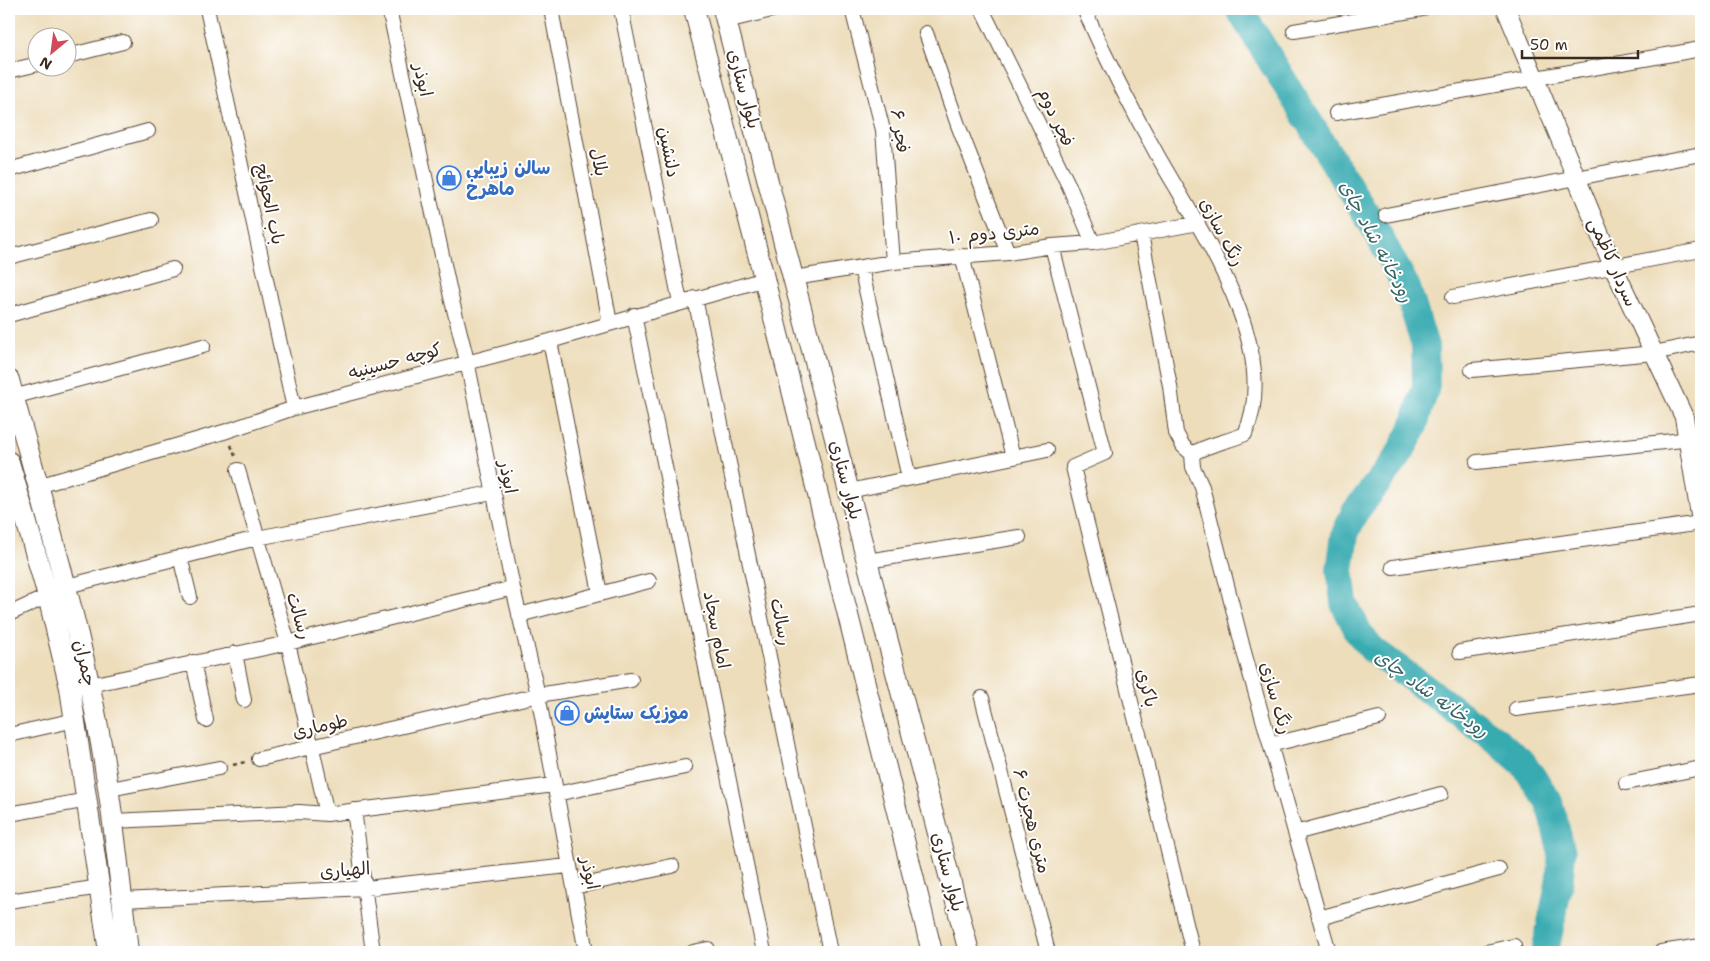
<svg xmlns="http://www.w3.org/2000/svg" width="1710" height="961" font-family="'Shantell Sans','Playpen Sans Arabic',sans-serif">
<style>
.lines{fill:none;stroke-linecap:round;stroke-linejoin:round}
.river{stroke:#39abb1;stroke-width:28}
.minor-casing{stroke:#564536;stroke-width:16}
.tertiary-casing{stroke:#564536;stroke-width:20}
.secondary-casing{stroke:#564536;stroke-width:22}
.path{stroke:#564536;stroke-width:2.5;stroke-dasharray:4 4;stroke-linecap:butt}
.minor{stroke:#fff;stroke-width:14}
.tertiary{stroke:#fff;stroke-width:18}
.secondary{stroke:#fff;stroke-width:20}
.labels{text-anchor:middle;stroke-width:4;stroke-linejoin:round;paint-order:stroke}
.street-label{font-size:18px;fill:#3b2a1e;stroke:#fff}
.shop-label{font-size:18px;font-weight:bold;fill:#366cbe;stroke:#fff;text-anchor:start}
.water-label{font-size:19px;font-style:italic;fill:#3a6460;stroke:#fff}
</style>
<rect width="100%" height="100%" fill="#fff"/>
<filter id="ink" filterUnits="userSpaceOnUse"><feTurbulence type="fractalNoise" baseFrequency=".02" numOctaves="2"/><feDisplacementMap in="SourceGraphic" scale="10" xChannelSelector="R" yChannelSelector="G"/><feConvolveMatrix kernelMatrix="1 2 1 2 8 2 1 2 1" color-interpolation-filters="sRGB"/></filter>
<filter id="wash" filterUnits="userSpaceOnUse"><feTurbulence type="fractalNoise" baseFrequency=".0096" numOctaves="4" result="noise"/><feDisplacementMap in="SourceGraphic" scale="20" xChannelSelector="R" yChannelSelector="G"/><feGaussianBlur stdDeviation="1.12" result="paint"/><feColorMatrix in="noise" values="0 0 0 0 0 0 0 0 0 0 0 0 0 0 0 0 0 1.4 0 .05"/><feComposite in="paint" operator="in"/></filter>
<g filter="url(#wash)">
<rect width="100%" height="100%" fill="#edddbb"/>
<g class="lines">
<path class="river" d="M1239,9l135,218 33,61 18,58 1,40 -13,43 -16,29 -42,54 -10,22 -5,36 4,33 15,30 14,17 123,90 27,23 26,39 13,51 -3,31 -14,68"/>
</g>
</g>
<g filter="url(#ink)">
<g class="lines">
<g class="minor-casing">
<path id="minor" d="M207,9l87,399
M389,9l62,288 16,64 46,227 25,107 48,257
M551,9l59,314
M621,9l59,293
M852,9l31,121 10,132
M982,9l87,177 24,57
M1084,9c22,50 48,101 75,149 41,72 124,191 86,276 -18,8 -37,10 -53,20
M726,21l50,-12
M1294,31l128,-22
M926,33l32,92 50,128
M68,56l55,-14
M9,71l29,-7
M1336,113l365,-64
M9,170l139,-39
M1386,215l315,-61
M1141,234l29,152 6,47 7,13 9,8 1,13 9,20 42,165 85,300
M1052,246l53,207 -32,14 120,485
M962,256l51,201
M9,257l142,-37
M861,268l48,210
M794,278l99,-16 115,-9 44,-7 41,-3 105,-20
M1453,297l248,-47
M695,298l135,654
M9,315l164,-46
M634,315l130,637
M550,341l50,252
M1472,370l182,-17 47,-10
M13,397l190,-51
M1477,462l224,-24
M238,470l50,173 39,171
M38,486l189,-55 67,-23 256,-67 215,-62
M849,491l198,-41
M180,557l10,40
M867,561l152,-24
M1393,567l308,-44
M67,586l190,-48 235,-45
M9,614l39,-18
M519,615l130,-34
M1460,652l241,-38
M235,653l9,47
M193,662l13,58
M90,685l198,-42 225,-55
M982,698l66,254
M1516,709l185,-25
M9,735l66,-15
M1270,745l109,-27
M259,759l279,-64 93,-15
M1626,783l75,-15
M110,789l109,-21
M556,794l129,-27
M354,810l19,142
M9,814l79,-14
M114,821l185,-9 28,2 227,-29
M1295,833l146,-39
M574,887l98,-21
M123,900l243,-12 202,-22
M9,901l91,-14
M1319,918l180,-49
M693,952l15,-3
M1486,952l28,-6
M1661,952l40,-6"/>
</g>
<g class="tertiary-casing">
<path id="tertiary" d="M1506,9l107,257 71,151 17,104"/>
</g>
<g class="secondary-casing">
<path id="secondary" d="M694,9l66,253 172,690
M723,9l246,943
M9,380c27,101 58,201 80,303 20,89 29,179 39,269
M9,462l39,134 22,92 39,264"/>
</g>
<path class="path" d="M231,445l4,11
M233,765l12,-3"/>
<use href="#minor" class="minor"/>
<use href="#tertiary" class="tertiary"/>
<use href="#secondary" class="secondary"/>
</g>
</g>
<defs>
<g id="shop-ring" transform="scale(1.25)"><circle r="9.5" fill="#fff" stroke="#3f7fe0" stroke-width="1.5"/><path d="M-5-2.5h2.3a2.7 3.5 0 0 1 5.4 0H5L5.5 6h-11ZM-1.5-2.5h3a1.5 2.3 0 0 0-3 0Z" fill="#3f7fe0"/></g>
</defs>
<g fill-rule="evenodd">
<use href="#shop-ring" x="449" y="178"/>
<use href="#shop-ring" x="567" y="713"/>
</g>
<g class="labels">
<g class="street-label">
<text transform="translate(423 80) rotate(78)" y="6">ابوذر</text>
<text transform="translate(744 89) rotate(75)" y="6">بلوار ستاری</text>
<text transform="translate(1056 117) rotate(65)" y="6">فجر دوم</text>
<text transform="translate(900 131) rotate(81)" y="6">فجر ۶</text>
<text transform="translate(669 152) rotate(79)" y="6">دلنشین</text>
<text transform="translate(599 162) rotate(79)" y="6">بلال</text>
<text transform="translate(270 204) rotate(78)" y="6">باب الحوائج</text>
<text transform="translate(1222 232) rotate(62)" y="6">رنگ سازی</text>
<text transform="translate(994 233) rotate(-6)" y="6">۱۰ متری دوم</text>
<text transform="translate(1613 262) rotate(66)" y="6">سردار کاظمی</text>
<text transform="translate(395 361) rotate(-15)" y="6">کوچه حسینیه</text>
<text transform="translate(508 477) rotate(79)" y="6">ابوذر</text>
<text transform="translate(846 480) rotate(75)" y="6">بلوار ستاری</text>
<text transform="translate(299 616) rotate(74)" y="6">رسالت</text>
<text transform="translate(781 622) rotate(79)" y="6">رسالت</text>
<text transform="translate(717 630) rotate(79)" y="6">امام سجاد</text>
<text transform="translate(85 663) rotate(77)" y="6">چمران</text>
<text transform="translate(1147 688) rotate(76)" y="6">باکری</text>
<text transform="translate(1276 698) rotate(74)" y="6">رنگ سازی</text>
<text transform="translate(320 726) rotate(-13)" y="6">طوماری</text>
<text transform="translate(1032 821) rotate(76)" y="6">۶ متری هجرت</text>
<text transform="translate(345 870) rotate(-4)" y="6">الهیاری</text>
<text transform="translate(948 872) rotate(75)" y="6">بلوار ستاری</text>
<text transform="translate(590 873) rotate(78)" y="6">ابوذر</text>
</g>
<g class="shop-label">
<text x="466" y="174">سالن زیبایی<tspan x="466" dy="21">ماهرخ</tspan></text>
<text x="584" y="719">موزیک ستایش</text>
</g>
<g class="water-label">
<text transform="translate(1377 241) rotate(62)" y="7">رودخانه شاد چای</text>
<text transform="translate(1432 693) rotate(36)" y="7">رودخانه شاد چای</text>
</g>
</g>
<rect width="1710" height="961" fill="none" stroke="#fff" stroke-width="30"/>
<g transform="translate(52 52) rotate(209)"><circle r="24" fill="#ffffff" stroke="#b1aaa5"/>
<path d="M0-4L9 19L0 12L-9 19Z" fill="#d1495b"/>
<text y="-8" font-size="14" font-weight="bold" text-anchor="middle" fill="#3b2a1e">N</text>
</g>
<path d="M1522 50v8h116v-8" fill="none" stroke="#3b2a1e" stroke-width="2.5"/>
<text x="1530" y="50" font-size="15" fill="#3b2a1e" stroke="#ffffff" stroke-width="4" paint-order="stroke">50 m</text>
</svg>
